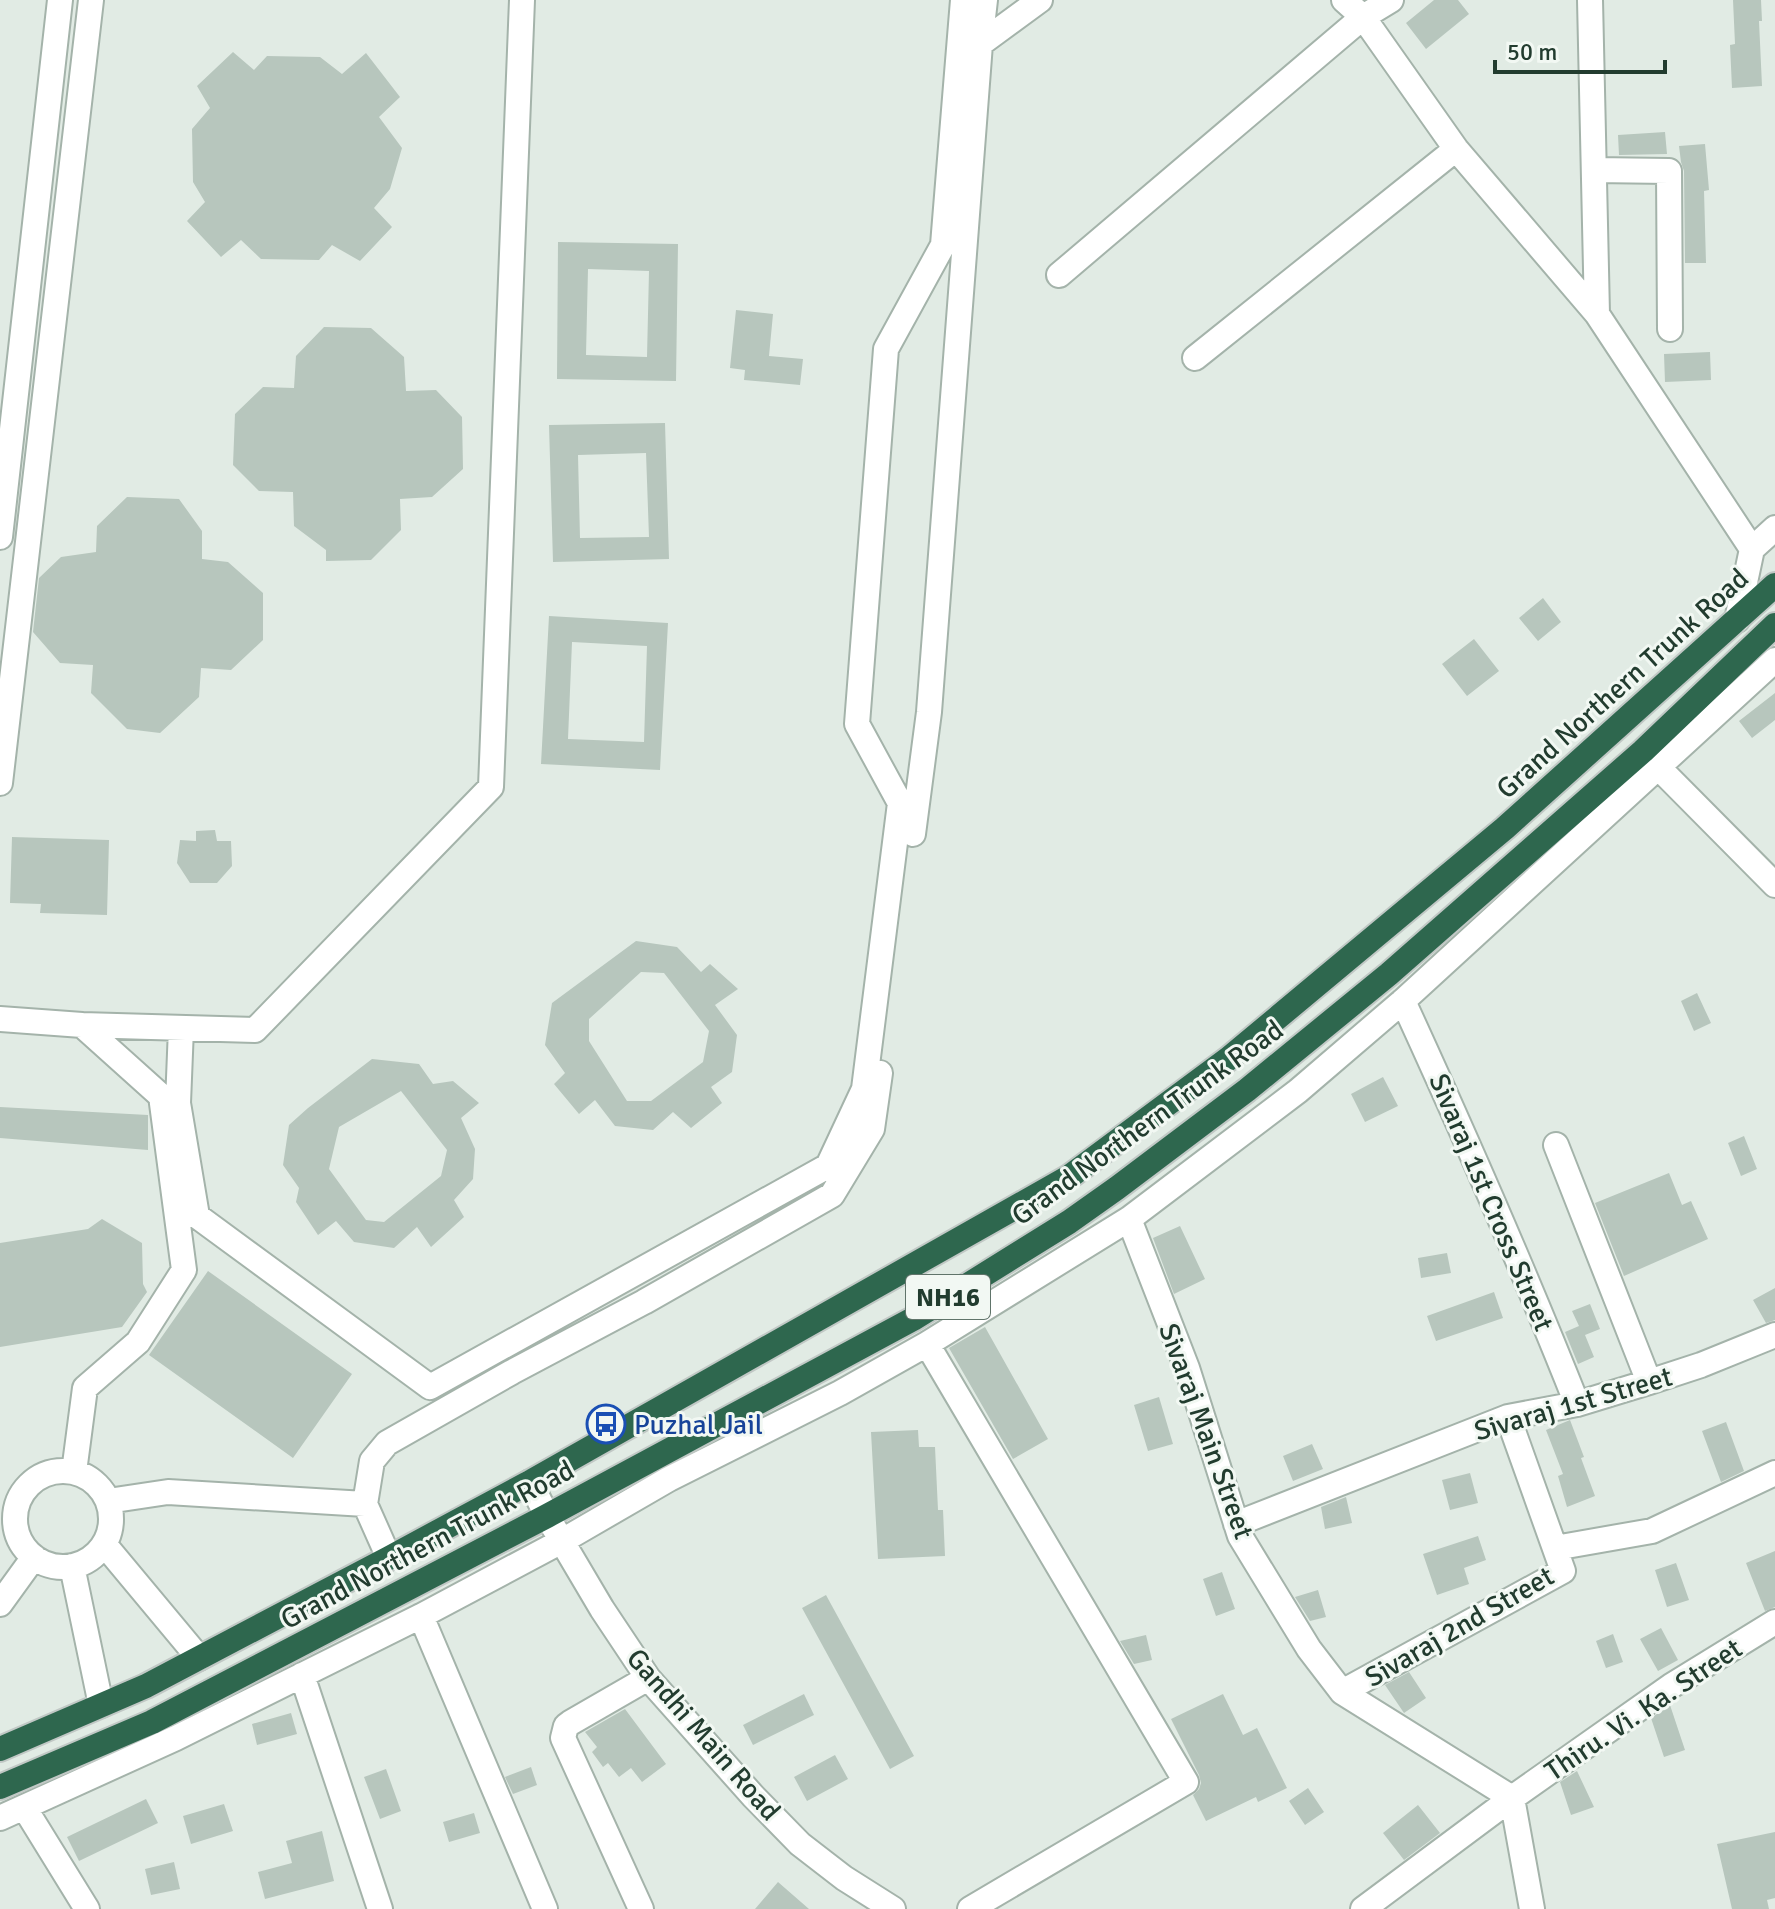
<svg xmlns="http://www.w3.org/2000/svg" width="1775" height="1909" font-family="Signika,sans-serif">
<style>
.building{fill:#b7c6bd;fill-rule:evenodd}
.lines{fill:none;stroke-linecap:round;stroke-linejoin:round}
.minor-casing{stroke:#a4b3aa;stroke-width:28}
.highway-casing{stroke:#c1c8c5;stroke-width:28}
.minor{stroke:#fff;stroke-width:24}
.highway{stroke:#2e674e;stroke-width:24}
.labels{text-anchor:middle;stroke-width:6;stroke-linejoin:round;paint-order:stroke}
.shield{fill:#f2f8f3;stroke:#60746a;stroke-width:2}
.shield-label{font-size:26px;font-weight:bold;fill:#223c2f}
.street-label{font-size:28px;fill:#223c2f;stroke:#f2f8f3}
.transit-label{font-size:28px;fill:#164399;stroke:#f2f8f3;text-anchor:start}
</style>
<rect width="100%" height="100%" fill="#e1ebe4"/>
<path class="building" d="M1434,0h24l11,14 -43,35 -20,-26z
M1733,0h28l1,21h-3l3,65 -30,2 -2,-43 5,-1z
M233,52l21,18 13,-14 53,1 22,17 24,-21 34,44 -21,20 23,31 -12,41 -16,19 18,19 -32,34 -28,-16 -13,15 -58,-1 -20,-19 -20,17 -34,-36 18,-19 -12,-20 -1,-53 18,-21 -13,-22z
M1665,132l2,22 -48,1 -1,-20z
M1705,144l4,46 -5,1 2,72h-21l-1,-92 -3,-9 -2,-16z
M558,242l120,2 -2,137 -119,-2zM588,269l61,2 -2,86 -61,-2z
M736,310l37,4 -4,42 34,3 -3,26 -56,-5 1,-10 -15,-2z
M324,327l47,1 33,29 2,34 30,-1 26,27 1,52 -31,28 -32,2 1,31 -30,30 -45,1v-11l-32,-24 -1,-34 -34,-1 -26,-26 2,-51 28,-27 31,1 2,-32z
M1710,352l1,28 -46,2 -1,-28z
M665,423l4,136 -116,3 -4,-137zM646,453l3,84 -69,1 -2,-83z
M127,497l52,2 23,32v28l26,3 35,31v47l-32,30 -30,-2 -2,29 -39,36 -33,-4 -36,-36 2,-28 -33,-2 -27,-31 6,-54 22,-21 35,-5 1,-26z
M1543,598l18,24 -23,19 -19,-23z
M549,616l119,7 -8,147 -119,-6zM572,642l75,4 -3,96 -76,-3z
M1474,639l25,32 -32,25 -25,-32z
M1775,693v27l-23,18 -13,-17z
M215,830l2,11h14l1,25 -15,17h-27l-13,-20 3,-23 16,1v-10z
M12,837l97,3 -2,75 -67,-2 1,-9 -31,-1z
M636,941l41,6 24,25 9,-8 28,25 -23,16 22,30 -5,37 -21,15 11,16 -31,25 -18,-16 -20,18 -38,-4 -20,-26 -16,14 -25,-30 11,-11 -20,-28 7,-42zM641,972l23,1 45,58 -6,31 -52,39h-24l-38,-60v-22z
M1697,993l14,30 -17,8 -13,-30z
M372,1059l47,5 14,20 20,-3 26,22 -18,15 14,31 -2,30 -19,21 10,17 -33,30 -14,-20 -23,21 -40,-6 -18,-21 -18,14 -22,-33 3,-14 -16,-23 6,-40 19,-17zM401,1091l46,59 -6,26 -57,46 -18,-2 -37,-51 10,-42z
M1383,1077l15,29 -33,16 -14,-28z
M0,1107l148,8v35l-148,-12z
M1744,1136l13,33 -16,7 -13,-33z
M1669,1173l13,32 9,-4 17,38 -84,37 -29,-73z
M102,1219l40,24 1,41 4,8 -25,35 -122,20v-104l88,-14z
M1180,1226l25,53 -31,15 -21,-56z
M1447,1253l4,20 -30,5 -3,-20z
M208,1271l144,103 -59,84 -144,-103z
M1775,1288v32l-9,3 -13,-23z
M1494,1292l9,26 -67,23 -9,-25z
M1590,1304l10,25 -15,6 9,22 -16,7 -13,-32 14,-6 -7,-15z
M985,1327l63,112 -35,20 -64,-111z
M1159,1397l14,47 -25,7 -14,-46z
M1570,1420l14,37 -3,1 14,38 -28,11 -9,-31 5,-2 -17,-44z
M1726,1422l18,49 -23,11 -19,-51z
M918,1430l1,17h16l3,63h5l2,46 -67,3 -7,-127z
M1312,1444l11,25 -30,12 -10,-25z
M1470,1473l8,30 -28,7 -8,-30z
M1346,1497l6,26 -27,6 -4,-22z
M1478,1536l8,24 -22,8 5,16 -32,11 -14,-41z
M1775,1551v56l-10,4 -19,-48z
M1676,1563l13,37 -22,7 -12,-37z
M1222,1572l13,37 -19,7 -13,-37z
M1318,1590l8,27 -16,4 -15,-24z
M826,1595l88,161 -24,13 -88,-161z
M1661,1628l17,32 -20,11 -18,-32z
M1613,1634l10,28 -17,6 -10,-27z
M1146,1635l6,25 -18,4 -14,-23z
M1409,1672l17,26 -22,15 -19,-28z
M804,1694l10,21 -61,30 -10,-20z
M1223,1694l20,41 14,-7 30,60 -29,14 -2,-5 -50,24 -13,-26 6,-6 2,-6 -2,-8 -28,-56z
M1670,1705l15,45 -21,7 -13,-39z
M625,1709l41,55 -24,18 -11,-14 -12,9 -11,-14 -5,4 -11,-15 5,-5 -12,-15z
M291,1713l6,21 -40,11 -5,-21z
M835,1755l13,24 -41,22 -13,-24z
M531,1767l6,18 -24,9 -8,-17z
M386,1769l15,42 -21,8 -16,-42z
M1577,1771l17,36 -23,8 -11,-33z
M1308,1788l16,24 -19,13 -16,-24z
M146,1799l12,24 -79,38 -12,-24z
M224,1804l9,27 -42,13 -8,-28z
M1418,1805l22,28 -36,27 -21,-27z
M474,1813l6,20 -31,9 -6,-20z
M322,1831l12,50 -69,18 -7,-27 34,-9 -6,-22z
M1775,1832v66l-8,2 2,9h-37l-15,-65z
M174,1862l6,27 -29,6 -6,-26z
M778,1882l31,27h-54z"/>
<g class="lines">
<g class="minor-casing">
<path id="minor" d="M1344,0l19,17 93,132 141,165
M1590,0l7,314 155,235
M980,44l60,-44
M1594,170l75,1 1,158
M1059,275l304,-258 28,-17
M1195,358l261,-209
M0,537l60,-537
M1737,620l15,-71 23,-21
M1659,768l116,117
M0,783l91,-783
M913,834l16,-122 51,-668 5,-44
M1403,1001c61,133 120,267 174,403
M0,1019l82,6
M181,1028l-3,75 19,113 233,171 398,-221 36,-77 36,-286 -43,-79 29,-375 57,-104 20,-245
M1556,1145l93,237
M1129,1219l58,149 53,168 69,113 33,43 170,106 20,111
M927,1344l259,438 -216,127
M15 1519a48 48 0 1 1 96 0a48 48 0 1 1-96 0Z
M74,1472l11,-84 53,-46 46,-72 -23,-174 -79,-71 173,5 236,-243 31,-787
M530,1482l17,34 55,93 46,69 105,118 47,48 44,34 49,31
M108,1501l60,-9 197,12
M1236,1524l272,-107 69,-13 72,-22 52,-17 74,-30
M104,1544l95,114
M1555,1548l97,-17 123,-58
M389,1558l-24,-54 7,-43 15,-18 125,-71 132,-70 188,-107 40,-66 8,-56
M72,1566l29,139
M0,1604l34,-47
M421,1616l124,293
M302,1675l78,234
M1342,1692l221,-121 -55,-154
M24,1807l63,102
M0,1818l176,-80 245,-122 141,-75 107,-62 171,-86 87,-49 202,-125 169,-128 105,-90 372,-341
M641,1909l-78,-171 3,-12 4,-3 78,-45
M1363,1909l149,-111 159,-112 104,-64"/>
</g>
<g class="highway-casing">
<path id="highway" d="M0,1749l146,-63 243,-128 141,-76 539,-305 159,-118 277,-231 270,-243
M0,1787l152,-65 395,-206 366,-197 156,-97 48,-34 130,-98 142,-116 254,-223 132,-126"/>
</g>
<use href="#minor" class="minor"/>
<use href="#highway" class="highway"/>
</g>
<defs>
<g id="bus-ring" transform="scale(2)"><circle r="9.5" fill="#f2f8f3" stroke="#1a4fb4" stroke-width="1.5"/><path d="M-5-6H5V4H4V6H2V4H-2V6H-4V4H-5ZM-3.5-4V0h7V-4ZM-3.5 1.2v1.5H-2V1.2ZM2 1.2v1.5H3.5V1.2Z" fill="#1a4fb4"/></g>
</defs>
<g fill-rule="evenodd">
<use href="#bus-ring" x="606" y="1424"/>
</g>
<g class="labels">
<rect class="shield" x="906" y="1275" width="84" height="44" rx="6"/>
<g class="shield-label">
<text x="948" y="1306">NH16</text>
</g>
<g class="street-label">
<text transform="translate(1622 683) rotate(-42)" y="10">Grand Northern Trunk Road</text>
<text transform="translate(1147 1122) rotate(-36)" y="10">Grand Northern Trunk Road</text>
<text transform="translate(1492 1202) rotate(67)" y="10">Sivaraj 1st Cross Street</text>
<text transform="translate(1573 1403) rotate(-16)" y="10">Sivaraj 1st Street</text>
<text transform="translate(1207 1431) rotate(70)" y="10">Sivaraj Main Street</text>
<text transform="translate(427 1544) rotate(-28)" y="10">Grand Northern Trunk Road</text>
<text transform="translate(1459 1626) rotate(-30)" y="10">Sivaraj 2nd Street</text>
<text transform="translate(1643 1709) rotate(-34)" y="10">Thiru. Vi. Ka. Street</text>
<text transform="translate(704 1734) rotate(49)" y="10">Gandhi Main Road</text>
</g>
<g class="transit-label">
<text x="634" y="1434">Puzhal Jail</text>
</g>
</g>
<path d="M1495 60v12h170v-12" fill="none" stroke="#223c2f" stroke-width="4"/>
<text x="1507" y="60" font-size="24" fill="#223c2f" stroke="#f2f8f3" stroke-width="6" paint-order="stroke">50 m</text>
</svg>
